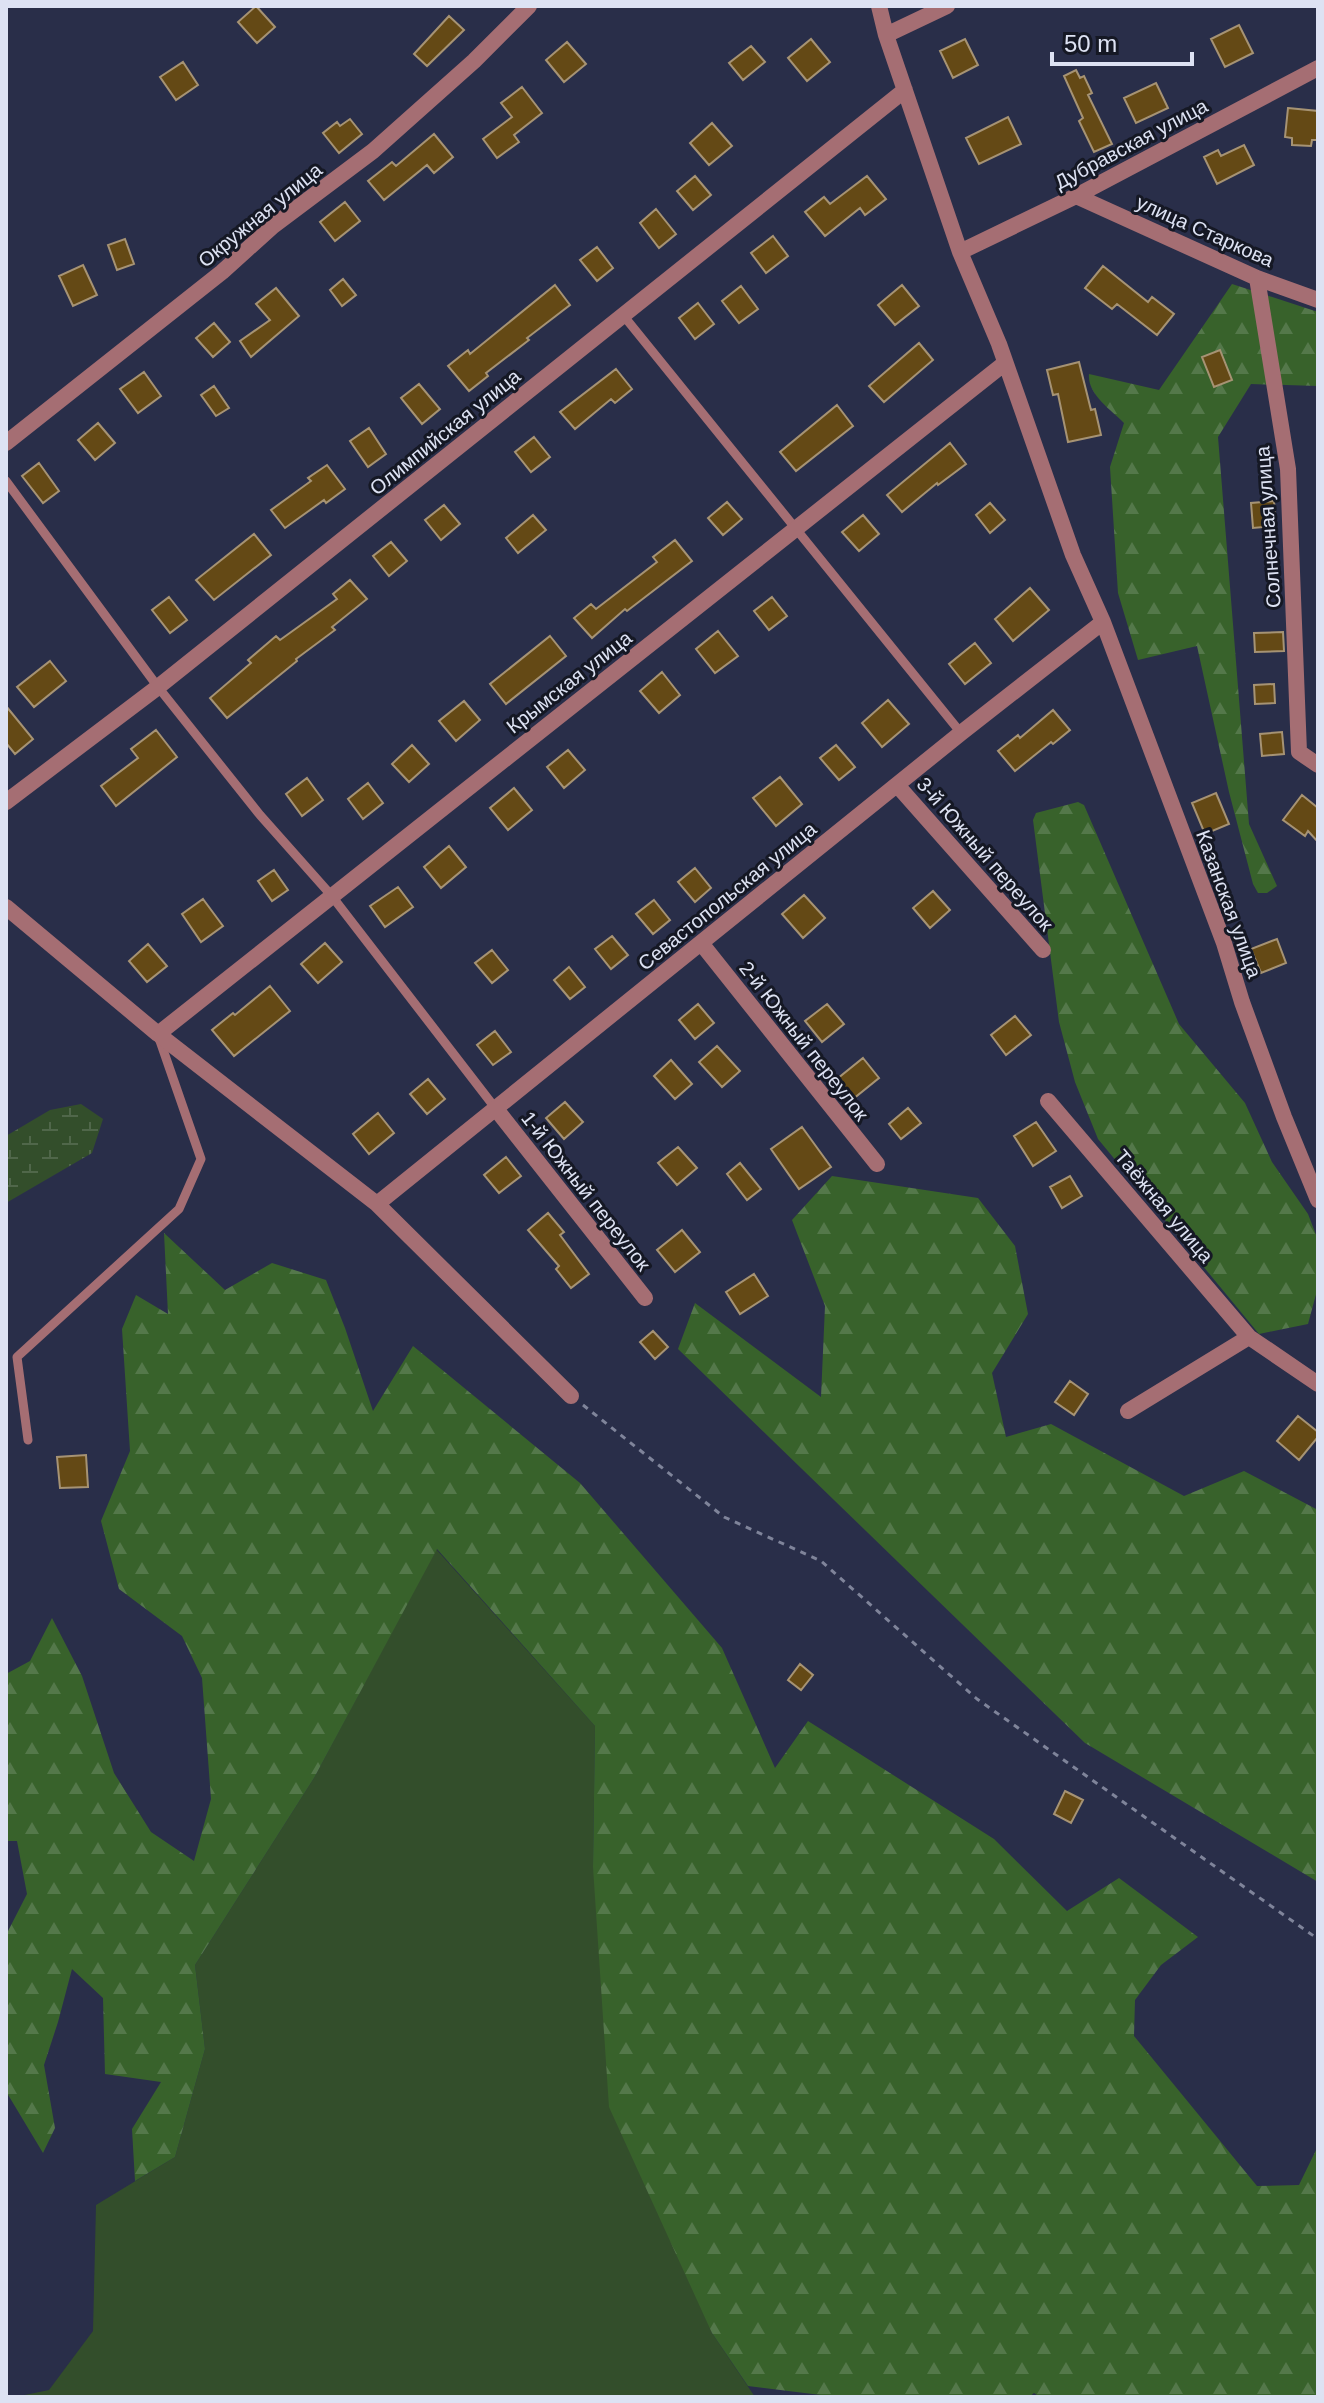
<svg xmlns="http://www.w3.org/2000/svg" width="1324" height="2403" font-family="Arial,sans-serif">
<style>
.grass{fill:#334e2b}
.forest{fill:url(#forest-firs)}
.wetland{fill:url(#wetland-marsh)}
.building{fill:#644915;stroke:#a69374;stroke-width:2}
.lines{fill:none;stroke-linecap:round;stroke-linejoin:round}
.path{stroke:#7f849a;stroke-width:3;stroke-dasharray:6 6;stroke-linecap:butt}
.lane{stroke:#a56e73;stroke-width:9}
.street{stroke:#a56e73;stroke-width:16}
.labels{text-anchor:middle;stroke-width:6;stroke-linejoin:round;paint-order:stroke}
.street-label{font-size:20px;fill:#dde2f3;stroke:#151824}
</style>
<defs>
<pattern id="forest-firs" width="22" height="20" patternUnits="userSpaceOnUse" patternTransform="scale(2)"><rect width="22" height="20" fill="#38622b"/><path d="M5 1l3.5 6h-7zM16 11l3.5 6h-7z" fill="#54784a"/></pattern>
<pattern id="wetland-marsh" width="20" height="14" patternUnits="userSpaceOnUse" patternTransform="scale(2)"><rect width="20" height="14" fill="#334e2b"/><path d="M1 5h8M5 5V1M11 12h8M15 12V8" fill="none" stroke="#50674a"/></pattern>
</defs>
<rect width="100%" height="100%" fill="#292e49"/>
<path class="grass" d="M436,1549l159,177 -2,141 119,466 43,64h-740l34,-7 44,-59 3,-126 79,-48 30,-108 -10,-84 119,-187z"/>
<path class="forest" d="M1232,284l86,28v74l-67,-2 -33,53 31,387 28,62 -10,7h-9l-5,-9 -24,-92 -32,-146 -59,14 -20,-67 -8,-126 14,-44c-13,-13 -37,-29 -35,-49l70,16z
M1078,802l6,3 95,219 66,79 27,59 36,52 10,26v47l-10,37 -49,10 -161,-195 -23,-57 -16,-60 -26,-202 3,-7z
M832,1176l146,22 37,48 13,68 -36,59 14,64 45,-13 133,72 60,-25 74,39v372l-233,-139 -407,-394 17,-46 126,94 4,-91 -33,-86z
M164,1233l61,57 47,-27 54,17 19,48 28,83 40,-65 167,137 142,165 53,120 33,-47 186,118 73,72 52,-33 79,59 -37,28 -26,35 -1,36 123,150 42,-1 19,-39v251h-278l-6,-4 -5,4h-192l-89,-11 -36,-53 -103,-226 -16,-240 2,-141 -158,-177 -123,229 -119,187 10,84 -30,108 -40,24 -3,-52 29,-47 -56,-8 -2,-76 -31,-29 -14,53 -14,43 11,63 -12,25 -36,-60 -1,-10v-148l21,-41 -10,-53h-11v-167l24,-13 22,-43 30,58 32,97 37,59 43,29 17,-62 -9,-121 -20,-42 -63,-47 -18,-68 29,-70 -8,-122 14,-34 32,19z"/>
<path class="wetland" d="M81,1104l22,15 -11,34 -86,50v-67l44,-26z"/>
<path class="building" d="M256,6l19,21 -18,16 -19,-21z
M449,16l15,14 -37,36 -13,-12z
M1239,25l14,28 -28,14 -14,-28z
M811,39l19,23 -23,19 -19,-23z
M965,39l13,26 -25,13 -13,-27z
M567,42l19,22 -22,18 -18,-22z
M751,46l14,16 -22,18 -14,-17z
M183,62l15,23 -22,15 -16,-23z
M1076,70l4,8 4,-2 8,17 -4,2 24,49 -18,8 -15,-31 4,-3 -19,-42z
M1156,83l12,25 -32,15 -12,-25z
M522,87l20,26 -28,22 5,7 -22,16 -14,-19 29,-22 -11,-14z
M1288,108l30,3v29h-6l-1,6 -19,-1v-7l-7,-1z
M1008,117l13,27 -42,20 -13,-26z
M350,119l12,15 -23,19 -16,-20 14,-11 3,4z
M712,123l20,23 -23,19 -19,-22z
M434,134l19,23 -19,16 -7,-8 -43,35 -16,-19 24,-19 4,4z
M1244,145l10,20 -37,19 -13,-27 14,-7 3,6z
M695,176l16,19 -18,15 -16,-19z
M867,176l19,23 -21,16 -5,-7 -35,28 -20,-24 19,-15 6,7z
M345,202l15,19 -25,20 -15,-19z
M656,209l20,25 -17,14 -19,-25z
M773,236l15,20 -22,17 -15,-20z
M125,239l9,25 -17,6 -9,-25z
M597,247l16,21 -16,13 -17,-21z
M83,265l14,30 -24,11 -14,-30z
M1103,266l45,36 4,-5 22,17 -17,21 -40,-31 -5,5 -27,-21z
M343,279l13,16 -14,11 -12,-16z
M555,285l15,20 -43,33 2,2 -43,33 2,3 -19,15 -21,-25 20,-16 2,4z
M902,285l17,21 -24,19 -17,-20z
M741,286l17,23 -19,14 -17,-22z
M276,288l23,28 -48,41 -11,-16 30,-21 -14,-16z
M698,303l16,21 -19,15 -16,-21z
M214,323l16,19 -17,15 -17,-19z
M919,343l14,17 -49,42 -15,-16z
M1220,350l12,30 -18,7 -12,-30z
M1079,362l12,48 4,-1 6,26 -33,7 -10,-48 -5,1 -6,-25z
M616,369l16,20 -17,14 -4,-4 -36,30 -15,-17z
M144,372l17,24 -23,17 -18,-24z
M419,384l21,25 -18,15 -21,-26z
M214,386l15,22 -13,8 -15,-21z
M837,405l16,21 -57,45 -16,-19z
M98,423l17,20 -20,17 -17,-20z
M369,428l17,26 -18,13 -18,-26z
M534,437l16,20 -19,15 -16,-20z
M950,443l16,21 -28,21 -1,-2 -35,29 -15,-17z
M39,463l20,28 -16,12 -21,-27z
M327,465l18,24 -19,14 -2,-3 -39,28 -14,-18 40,-29 -3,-3z
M1274,501l2,25 -23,2 -2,-25z
M727,502l15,17 -19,16 -15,-17z
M990,503l15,17 -15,13 -14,-18z
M444,505l16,19 -19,16 -16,-20z
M533,515l13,15 -28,23 -12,-15z
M863,515l16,19 -20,17 -17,-19z
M254,534l17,21 -57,45 -18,-20z
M675,540l17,21 -65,50 -2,-2 -33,29 -18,-20 17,-14 5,5 61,-47 -4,-5z
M391,542l16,19 -18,15 -16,-20z
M350,580l17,19 -35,28 3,3 -39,29 1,2 -70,57 -17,-20 41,-35 -3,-3 28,-24 4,4 57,-41 -4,-5z
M1030,588l19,22 -36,31 -18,-22z
M169,597l18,23 -17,13 -18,-23z
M772,597l15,19 -18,14 -15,-19z
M718,631l20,25 -23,17 -19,-24z
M1283,632l1,19 -29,1 -1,-19z
M550,636l16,20 -60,48 -16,-20z
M975,643l16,20 -26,21 -16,-20z
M50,661l16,20 -32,26 -17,-20z
M662,672l18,23 -21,18 -19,-22z
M1274,684l1,19 -20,1 -1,-19z
M888,700l21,24 -27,23 -20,-24z
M464,701l16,19 -24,21 -17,-20z
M6,706l27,33 -18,15 -9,-11z
M1053,710l17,20 -17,14 -2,-2 -36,29 -17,-20 20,-16 2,3z
M156,730l21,27 -61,49 -15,-20 37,-28 -7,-9z
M1282,732l2,22 -22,2 -2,-22z
M412,745l17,19 -20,18 -17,-18z
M836,745l19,22 -16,13 -19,-22z
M568,750l17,20 -21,18 -17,-21z
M780,777l22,27 -26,22 -23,-28z
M307,778l16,22 -21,16 -16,-22z
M368,783l15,20 -20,16 -15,-20z
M514,788l18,22 -24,20 -18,-22z
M1216,793l13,31 -24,10 -13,-31z
M1302,795l16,13v34l-10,-11 -3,5 -22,-16z
M449,846l17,21 -25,21 -17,-21z
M695,868l16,20 -16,14 -17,-20z
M274,870l14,20 -16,11 -14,-20z
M398,887l15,20 -28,20 -15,-21z
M933,891l17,19 -20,18 -17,-20z
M804,895l21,23 -22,20 -21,-24z
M203,899l20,27 -22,16 -19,-28z
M654,900l16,20 -17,14 -17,-20z
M612,936l16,19 -17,14 -16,-20z
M1277,939l9,24 -25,10 -10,-24z
M325,943l17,19 -24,21 -17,-19z
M148,944l19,22 -20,16 -18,-21z
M492,950l16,20 -16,13 -17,-20z
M569,967l16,20 -15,12 -16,-19z
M270,986l20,25 -56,45 -22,-26 21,-17 2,2z
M698,1004l16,19 -19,16 -16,-19z
M827,1004l17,20 -22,18 -17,-21z
M1015,1016l16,19 -25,20 -15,-20z
M495,1031l16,21 -18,13 -16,-20z
M717,1046l23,25 -18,16 -23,-25z
M863,1058l16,20 -26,21 -16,-20z
M671,1060l21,24 -17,15 -21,-23z
M428,1079l17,20 -18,15 -17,-20z
M565,1102l18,20 -19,17 -18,-21z
M908,1108l13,15 -20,16 -12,-15z
M378,1113l16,20 -25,21 -16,-20z
M1036,1122l20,29 -23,15 -19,-30z
M802,1127l29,40 -32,22 -28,-40z
M678,1147l19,21 -20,17 -19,-22z
M506,1157l15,19 -22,17 -15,-18z
M740,1163l21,26 -14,11 -20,-26z
M1070,1176l12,20 -20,12 -12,-21z
M548,1213l16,19 -4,3 29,39 -18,14 -15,-19 3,-3 -31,-36z
M682,1230l18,22 -25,20 -18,-22z
M754,1274l14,22 -28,18 -14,-22z
M653,1331l15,16 -13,12 -15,-17z
M1070,1381l18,13 -14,21 -19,-13z
M1298,1416l20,16v5l-19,23 -22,-19z
M86,1455l2,32 -28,1 -3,-31z
M800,1664l13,11 -12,15 -13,-10z
M1065,1791l18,9 -12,23 -17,-9z"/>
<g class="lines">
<path class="path" d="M583,1405l141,112 97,44 156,138 341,240"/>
<path class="lane" d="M623,315l338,418
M6,481l152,206 102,128 71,80 165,214
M28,1440l-11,-83 162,-148 22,-50 -42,-121"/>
<path class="street" d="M879,6l7,29 74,217 39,92 74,211 30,67 121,321 18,59 42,115 34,83
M886,35l61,-29
M1076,196l181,82 61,22
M960,252l116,-56 242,-128
M1257,278l31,191 11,283 19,13
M6,443l216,-171 51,-46 100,-75 101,-90 55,-55
M897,785l146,165
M6,802l152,-115 747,-597
M6,907l152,127 219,170 194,192
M701,943l176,221
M158,1034l847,-671
M1048,1101l201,236 -121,74
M496,1109l149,189
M377,1204l584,-471 142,-111
M1249,1337l69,47"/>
</g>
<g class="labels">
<g class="street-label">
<text transform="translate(1131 144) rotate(-28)" y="7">Дубравская улица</text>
<text transform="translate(260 215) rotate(-39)" y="7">Окружная улица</text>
<text transform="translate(1205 231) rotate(24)" y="7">улица Старкова</text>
<text transform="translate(445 432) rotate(-39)" y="7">Олимпийская улица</text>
<text transform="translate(1268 527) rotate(-94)" y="7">Солнечная улица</text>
<text transform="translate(569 682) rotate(-38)" y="7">Крымская улица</text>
<text transform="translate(985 854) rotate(49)" y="7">3-й Южный переулок</text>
<text transform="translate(727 896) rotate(-39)" y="7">Севастопольская улица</text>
<text transform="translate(1229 904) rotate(70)" y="7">Казанская улица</text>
<text transform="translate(804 1041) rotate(52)" y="7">2-й Южный переулок</text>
<text transform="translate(586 1191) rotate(52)" y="7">1-й Южный переулок</text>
<text transform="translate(1164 1206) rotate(50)" y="7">Таёжная улица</text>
</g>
</g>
<rect width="1324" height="2403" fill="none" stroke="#dde2f3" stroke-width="16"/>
<path d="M1052 52v12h140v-12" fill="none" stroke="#dde2f3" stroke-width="4"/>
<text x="1064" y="52" font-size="24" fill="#dde2f3" stroke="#151824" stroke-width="6" paint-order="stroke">50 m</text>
</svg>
